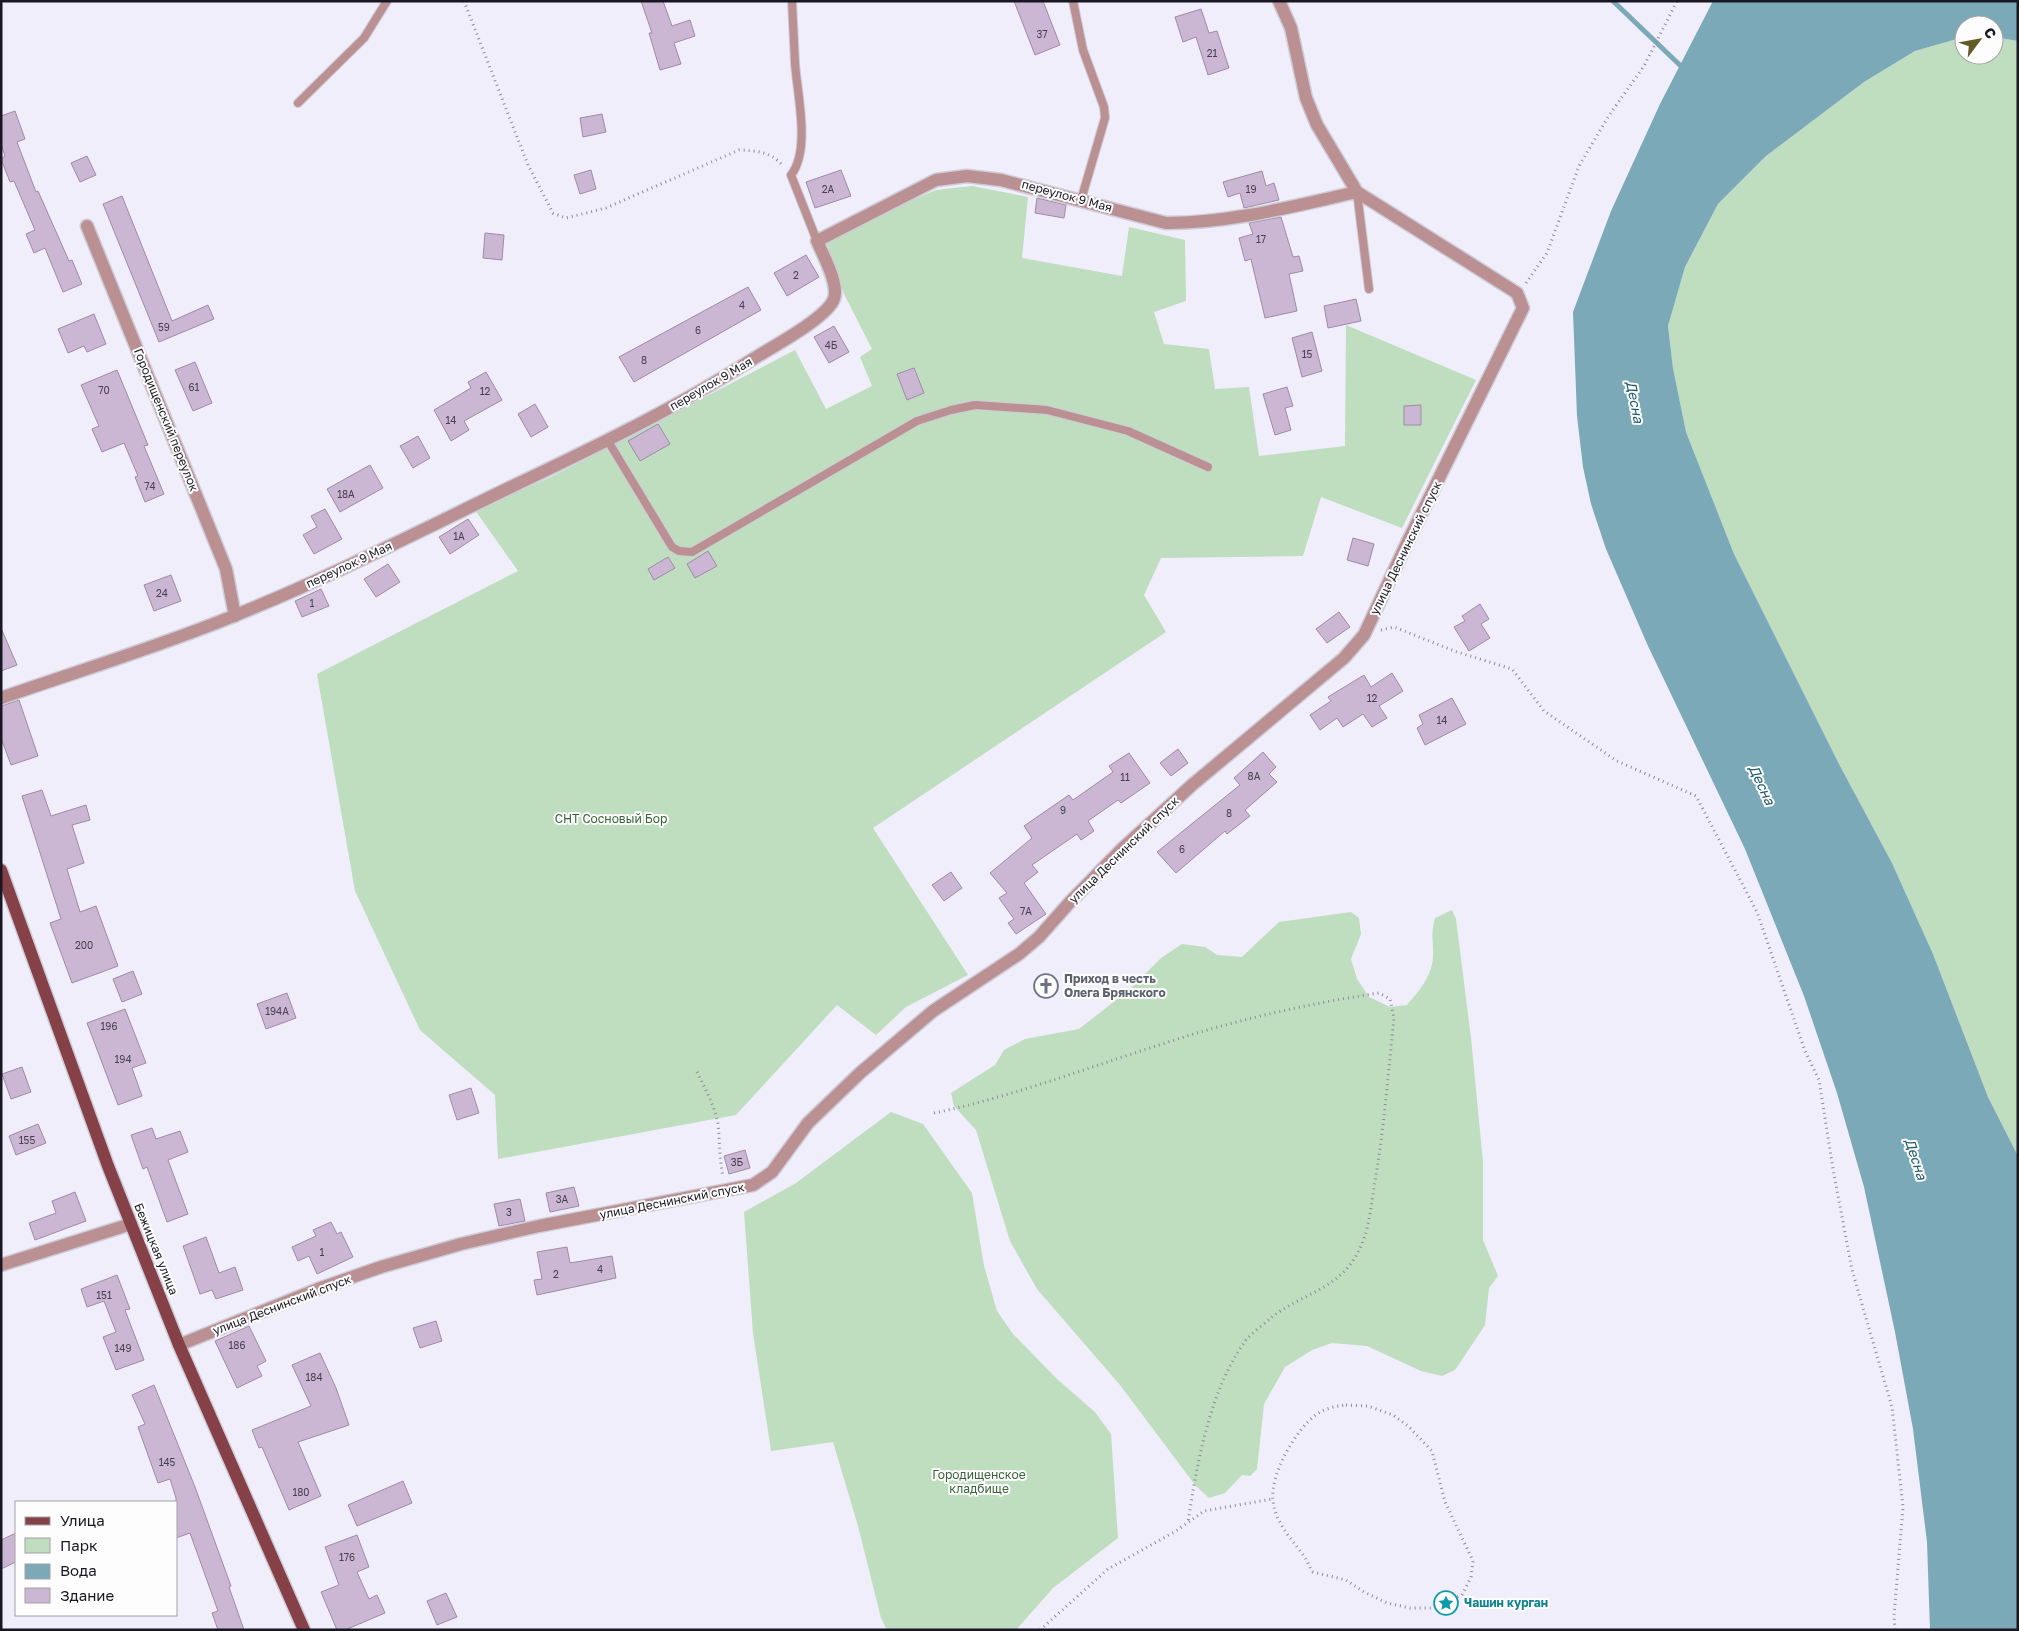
<svg xmlns="http://www.w3.org/2000/svg" width="2019" height="1631" font-family="'Golos Text',sans-serif">
<style>
.green{fill:#bfddbf}
.water{fill:#7ca9b7}
.lines{fill:none;stroke-linecap:round;stroke-linejoin:round}
.stream{stroke:#7ca9b7;stroke-width:5}
.building{fill:#cbb6d3;stroke:#9f8aa6}
.service-casing{stroke:#ceccd8;stroke-width:10}
.minor-casing{stroke:#ceccd8;stroke-width:15}
.primary-casing{stroke:#ceccd8;stroke-width:15}
.path{stroke:#8d8b97;stroke-width:3;stroke-dasharray:1 4;stroke-linecap:butt}
.service{stroke:#ba9092;stroke-width:8}
.minor{stroke:#ba9092;stroke-width:12}
.primary{stroke:#864047;stroke-width:12}
.labels{text-anchor:middle;stroke-width:4;stroke-linejoin:round;paint-order:stroke}
.number-label{font-size:10px;fill:#463f4f}
.street-label{font-size:12px;fill:#191723;stroke:#fdfdfd}
.park-label{font-size:12px;fill:#386339;stroke:#fdfdfd}
.worship-label{font-size:12px;font-weight:bold;fill:#5b616d;stroke:#fdfdfd;text-anchor:start}
.culture-label{font-size:12px;font-weight:bold;fill:#0d838f;stroke:#fdfdfd;text-anchor:start}
.water-label{font-size:14px;font-style:italic;fill:#205c6c;stroke:#fdfdfd}
</style>
<rect width="100%" height="100%" fill="#f0eefb"/>
<path class="green" d="M1964,37v18h30v-18l24,4v1115l-30,-59 -55,-143 -41,-91 -53,-99 -105,-210 -48,-122 -13,-64 -5,-42 17,-59 33,-63 48,-48 98,-74 51,-31z
M972,186l56,11 -6,61 100,18 7,-49 56,13 1,61 -32,11 10,32 45,5 6,40 34,-2 10,69 86,-10 1,-121 130,55 -74,148 -81,-31 -18,59 -142,2 -17,37 22,37 -293,196 95,147 -62,32 -30,28 -39,-30 -101,110 -238,44 -3,-64 -75,-65 -65,-139 -38,-217 201,-103 -43,-61 76,-33 244,-127 31,59 46,-23 -12,-29 12,-8 -28,-55 -17,-50 9,-11 100,-43z
M1452,910l4,9 15,119 12,124v78l15,36 -9,12 -4,37 -30,45 -13,6 -21,-5 -54,-25 -35,-3 -20,7 -27,17 -21,37 -7,65 -7,7 -8,-1 -17,18 -16,5 -14,-13 -75,-100 -83,-96 -27,-48 -34,-111 -22,-24 -3,-13 44,-28 9,-15 21,-11 54,-10 51,-40 31,-31 21,-14 23,3 12,8 25,2 37,-35 72,-10 8,6 2,16 -10,25 6,20 12,18 21,10 17,-2c12,-14 25,-29 26,-48 1,-17 -3,-20 2,-39z
M891,1112l32,12 49,69 12,73 13,45 16,23 44,45 38,33 16,22 7,104 -65,50 -37,42h-129l-6,-12 -23,-92 -25,-84 -62,9 -18,-118 -9,-121 52,-29z"/>
<path class="water" d="M1713,1h305v40l-24,-4v-12h-30v12l-49,14 -51,31 -98,74 -48,48 -33,63 -17,59 5,42 13,64 48,122 105,210 53,99 41,91 55,143 30,59v474h-88l-3,-88 -14,-113 -18,-97 -31,-145 -27,-94 -33,-97 -59,-147 -97,-203 -42,-97 -15,-45 -8,-37 -6,-51 -4,-104 38,-101 49,-107z"/>
<g class="lines">
<path class="stream" d="M1613,1l72,69"/>
</g>
<path class="building" d="M641,1h22l9,25 18,-6 5,16 -21,7 7,21 -21,6 -11,-37h3z
M1014,1h29l17,44 -25,10z
M1201,9l8,24 8,-2 12,37 -21,7 -12,-38 -13,5 -8,-25z
M15,111l10,28 -8,3 19,50 2,-1 31,70 3,-1 10,24 -19,8 -18,-44 -11,5 -8,-19 9,-4 -21,-49 -4,1 -9,-23 4,-3 -4,-12v-28z
M602,114l4,18 -23,5 -3,-19z
M87,156l9,19 -16,7 -9,-19z
M591,170l5,19 -16,5 -6,-19z
M841,170l10,26 -36,12 -9,-26z
M1262,171l4,15 8,-3 5,17 -35,8 -4,-15 -12,4 -5,-15z
M122,196l50,125 36,-16 6,14 -55,23 -56,-138z
M1037,198l29,7 -2,13 -29,-5z
M1281,217l12,40 6,-1 4,15 -14,3 8,37 -32,7 -14,-59 -6,2 -6,-23 14,-4 -4,-11z
M485,233l19,2 -2,25 -19,-2z
M806,255l13,22 -32,19 -13,-23z
M748,287l13,23 -127,72 -15,-25z
M1356,299l5,22 -33,7 -4,-22z
M94,314l12,30 -19,8 -3,-6 -16,7 -10,-24z
M834,326l15,26 -20,11 -15,-26z
M1312,332l10,39 -20,6 -10,-39z
M195,362l17,41 -19,8 -18,-41z
M914,368l10,25 -17,7 -10,-26z
M117,370l31,75 -4,1 20,48 -19,8 -10,-25 3,-1 -14,-33 -22,9 -10,-23 7,-3 -18,-41z
M486,372l16,28 -38,21 5,9 -18,11 -17,-31 37,-22 -3,-6z
M1287,387l6,19 -8,2 6,22 -16,5 -12,-41z
M535,404l13,23 -17,10 -13,-23z
M1421,405v20h-17v-19z
M658,424l12,20 -30,17 -12,-20z
M418,436l12,22 -17,10 -13,-22z
M370,465l13,23 -43,24 -13,-23z
M325,509l17,30 -28,15 -11,-19 14,-8 -6,-11z
M468,519l11,16 -29,19 -11,-17z
M1353,538l21,6 -6,22 -21,-6z
M708,551l9,15 -22,12 -8,-14z
M668,557l7,11 -21,12 -6,-11z
M388,564l12,18 -24,15 -12,-18z
M171,575l10,26 -27,10 -10,-26z
M321,589l8,17 -27,11 -7,-16z
M1480,604l9,15 -8,5 9,14 -21,13 -15,-24 11,-6 -3,-5z
M1339,612l11,15 -23,16 -11,-14z
M1,628l16,37 -16,6z
M1392,673l11,18 -24,15 8,12 -15,9 -9,-13 -20,13 -6,-9 -17,12 -10,-15 21,-14 -3,-4 36,-22 7,12z
M1452,698l14,26 -41,21 -8,-17 6,-4 -4,-9z
M19,700l19,56 -27,9 -10,-27v-32z
M1178,749l10,14 -17,13 -11,-13z
M1263,752l13,15 -7,7 8,8 -32,28 5,6 -23,18 -2,-3 -49,42 -19,-21 83,-67 -6,-7z
M1129,753l21,30 -29,20 -3,-3 -30,21 6,10 -13,9 -4,-6 -45,31 6,7 -14,11 22,31 -30,20 -8,-11 6,-4 -15,-21 8,-5 -17,-20 42,-35 -8,-12 45,-31 4,5 40,-28 -4,-6z
M42,790l9,26 35,-11 4,15 -18,5 12,38 -17,6 13,43 16,-6 22,60 -46,17 -22,-60 11,-4 -39,-123z
M951,872l11,16 -18,13 -12,-16z
M133,971l9,23 -20,8 -9,-23z
M287,993l9,25 -30,11 -9,-25z
M125,1009l21,54 -14,5 10,28 -24,9 -31,-82z
M22,1067l9,25 -20,7 -9,-25z
M471,1088l8,25 -22,7 -8,-25z
M38,1124l8,19 -30,12 -7,-19z
M152,1128l4,11 24,-8 8,21 -20,8 20,54 -21,8 -20,-55 -4,2 -12,-34z
M745,1150l5,18 -21,6 -5,-18z
M574,1187l5,19 -29,6 -4,-19z
M75,1192l11,29 -51,19 -6,-17 27,-10 -4,-12z
M520,1199l5,22 -26,5 -5,-22z
M331,1222l6,12 4,-2 12,25 -36,17 -8,-18 -11,5 -6,-14 24,-11 -3,-6z
M206,1237l13,36 16,-6 8,23 -27,9 -4,-9 -12,4 -17,-48z
M567,1247l3,16 42,-7 4,22 -79,17 -3,-15 8,-1 -5,-27z
M117,1275l13,34 -5,1 19,50 -28,10 -13,-33 13,-5 -12,-31 -17,6 -6,-18z
M436,1321l6,20 -22,7 -7,-20z
M249,1326l17,35 -9,5 5,10 -25,12 -22,-47z
M320,1353l16,35 13,37 -51,17 23,54 -32,14 -27,-63 -3,1 -7,-18 59,-24 -19,-41z
M154,1385l41,102 36,99 -2,1 15,43h-26l-6,-17 6,-2 -28,-78 -14,5v-40l-6,-19 -12,4 -20,-56 7,-3 -13,-29z
M403,1481l9,22 -55,23 -9,-21z
M16,1533v29l-15,7v-29z
M357,1535l12,32 -12,5 12,27 8,-4 8,18 -40,17h-8l-16,-38 18,-7 -14,-38z
M446,1593l11,24 -20,8 -10,-24z"/>
<g class="lines">
<g class="service-casing">
<path id="service" d="M792,1c1,21 2,41 3,62 2,30 16,87 -4,112l26,66
M1073,1l10,49 21,57 1,11 -24,82
M298,103l66,-65 23,-37
M1357,192l12,97
M608,441l64,106 7,4 13,1 225,-131 34,-11 24,-5 72,5 81,21 80,36"/>
</g>
<g class="minor-casing">
<path id="minor" d="M87,226l139,343 9,47
M1,698c77,-27 160,-52 235,-83 94,-38 184,-84 275,-128 82,-39 165,-79 242,-128 19,-12 70,-39 80,-58 8,-14 -10,-46 -16,-60l119,-61 31,-4 34,4 165,43c65,0 128,-17 191,-31
M1,1265l130,-41
M179,1345l139,-56 63,-22 80,-23 78,-18 214,-41 19,-13 36,-49 52,-50 73,-62 86,-57 20,-17 31,-35 52,-53 70,-64 152,-127 20,-23 42,-90 117,-237 -6,-15 -160,-101 -40,-67 -11,-27 -15,-70 -12,-27"/>
</g>
<g class="primary-casing">
<path id="primary" d="M1,870l107,296 71,179 125,285"/>
</g>
<path class="path" d="M464,1l64,164 25,48 13,5 40,-10 133,-58c17,1 31,1 43,15
M1526,283l21,-30 32,-87 29,-49 36,-51 33,-65
M1381,630l13,-3 63,25 55,17 32,42 73,50 79,35 61,116 48,139 14,29 14,89 19,101 40,137 11,100 -9,109 1,14
M697,1072c8,17 18,34 21,52 2,18 1,34 5,52
M934,1113c77,-16 150,-44 225,-68 72,-24 146,-41 220,-52l11,6 4,19c-6,56 -10,113 -20,169 -4,27 -6,52 -22,75 -18,27 -55,35 -80,55 -8,7 -19,15 -26,23 -36,49 -49,123 -58,182
M1346,1405l22,1 25,9 15,11 24,25 13,51 28,59 -2,16 -9,18 -31,13h-21l-23,-5 -23,-11 -18,-12 -33,-8c-4,-5 -5,-11 -9,-16 -13,-18 -29,-33 -31,-56 -3,-26 23,-71 44,-86 9,-6 19,-8 29,-9z
M1040,1630l68,-61 68,-38 28,-20 68,-12"/>
<use href="#service" class="service"/>
<use href="#minor" class="minor"/>
<use href="#primary" class="primary"/>
</g>
<defs>
<g id="church-ring" transform="scale(1.25)"><circle r="9.5" fill="#fdfdfd" stroke="#6b7280" stroke-width="1.5"/><path d="M-1.2-6h2.4v3.5h3.3v2.4h-3.3V6h-2.4V-.1h-3.3v-2.4h3.3Z" fill="#6b7280"/></g>
<g id="sight-ring" transform="scale(1.25)"><circle r="9.5" fill="#fdfdfd" stroke="#0f9aa8" stroke-width="1.5"/><path d="M0-6L1.8-2.2L6-1.7L2.9 1.2L3.7 5.4L0 3.3L-3.7 5.4L-2.9 1.2L-6-1.7L-1.8-2.2Z" fill="#0f9aa8"/></g>
</defs>
<g fill-rule="evenodd">
<use href="#church-ring" x="1046" y="986"/>
<use href="#sight-ring" x="1446" y="1603"/>
</g>
<g class="labels">
<g class="number-label">
<text x="1042" y="38">37</text>
<text x="1212" y="57">21</text>
<text x="828" y="193">2А</text>
<text x="1251" y="193">19</text>
<text x="1261" y="243">17</text>
<text x="796" y="279">2</text>
<text x="742" y="309">4</text>
<text x="164" y="331">59</text>
<text x="698" y="334">6</text>
<text x="831" y="349">4Б</text>
<text x="1307" y="358">15</text>
<text x="644" y="364">8</text>
<text x="194" y="391">61</text>
<text x="104" y="394">70</text>
<text x="485" y="395">12</text>
<text x="451" y="424">14</text>
<text x="150" y="490">74</text>
<text x="346" y="498">18А</text>
<text x="459" y="540">1А</text>
<text x="162" y="597">24</text>
<text x="312" y="607">1</text>
<text x="1372" y="702">12</text>
<text x="1442" y="724">14</text>
<text x="1254" y="780">8А</text>
<text x="1125" y="781">11</text>
<text x="1063" y="814">9</text>
<text x="1229" y="817">8</text>
<text x="1182" y="853">6</text>
<text x="1026" y="915">7А</text>
<text x="84" y="949">200</text>
<text x="277" y="1015">194А</text>
<text x="109" y="1030">196</text>
<text x="123" y="1063">194</text>
<text x="27" y="1144">155</text>
<text x="737" y="1166">3Б</text>
<text x="562" y="1203">3А</text>
<text x="509" y="1216">3</text>
<text x="322" y="1256">1</text>
<text x="600" y="1273">4</text>
<text x="556" y="1278">2</text>
<text x="104" y="1299">151</text>
<text x="237" y="1349">186</text>
<text x="123" y="1352">149</text>
<text x="314" y="1381">184</text>
<text x="167" y="1466">145</text>
<text x="301" y="1496">180</text>
<text x="347" y="1561">176</text>
</g>
<g class="street-label">
<text transform="translate(1067 196) rotate(15)" y="4">переулок 9 Мая</text>
<text transform="translate(711 384) rotate(-30)" y="4">переулок 9 Мая</text>
<text transform="translate(166 420) rotate(68)" y="4">Городищенский переулок</text>
<text transform="translate(1406 548) rotate(-64)" y="4">улица Деснинский спуск</text>
<text transform="translate(349 565) rotate(-25)" y="4">переулок 9 Мая</text>
<text transform="translate(1124 850) rotate(-44)" y="4">улица Деснинский спуск</text>
<text transform="translate(672 1201) rotate(-11)" y="4">улица Деснинский спуск</text>
<text transform="translate(156 1249) rotate(68)" y="4">Бежицкая улица</text>
<text transform="translate(282 1305) rotate(-21)" y="4">улица Деснинский спуск</text>
</g>
<g class="park-label">
<text x="611" y="823">СНТ Сосновый Бор</text>
<text x="979" y="1479">Городищенское<tspan x="979" dy="14">кладбище</tspan></text>
</g>
<g class="worship-label">
<text x="1064" y="983">Приход в честь<tspan x="1064" dy="14">Олега Брянского</tspan></text>
</g>
<g class="culture-label">
<text x="1464" y="1607">Чашин курган</text>
</g>
<g class="water-label">
<text transform="translate(1635 402) rotate(79)" y="5">Десна</text>
<text transform="translate(1762 785) rotate(65)" y="5">Десна</text>
<text transform="translate(1916 1159) rotate(72)" y="5">Десна</text>
</g>
</g>
<rect width="2019" height="1631" fill="none" stroke="#191723" stroke-width="5"/>
<rect x="15" y="1501" width="162" height="115" fill="#fdfdfd" stroke="#a2a1a6"/>
<rect x="25" y="1517" width="25" height="8" fill="#864047" stroke="#a2a1a6"/>
<text x="60" y="1526" font-size="15" fill="#191723">Улица</text>
<rect x="25" y="1538" width="25" height="15" fill="#bfddbf" stroke="#a2a1a6"/>
<text x="60" y="1551" font-size="15" fill="#191723">Парк</text>
<rect x="25" y="1564" width="25" height="15" fill="#7ca9b7" stroke="#a2a1a6"/>
<text x="60" y="1576" font-size="15" fill="#191723">Вода</text>
<rect x="25" y="1588" width="25" height="15" fill="#cbb6d3" stroke="#a2a1a6"/>
<text x="60" y="1601" font-size="15" fill="#191723">Здание</text>
<g transform="translate(1979 40) rotate(58)"><circle r="24" fill="#fdfdfd" stroke="#a2a1a6"/>
<path d="M0-4L9 19L0 12L-9 19Z" fill="#605b27"/>
<text y="-8" font-size="14" font-weight="bold" text-anchor="middle" fill="#191723">С</text>
</g>
</svg>
